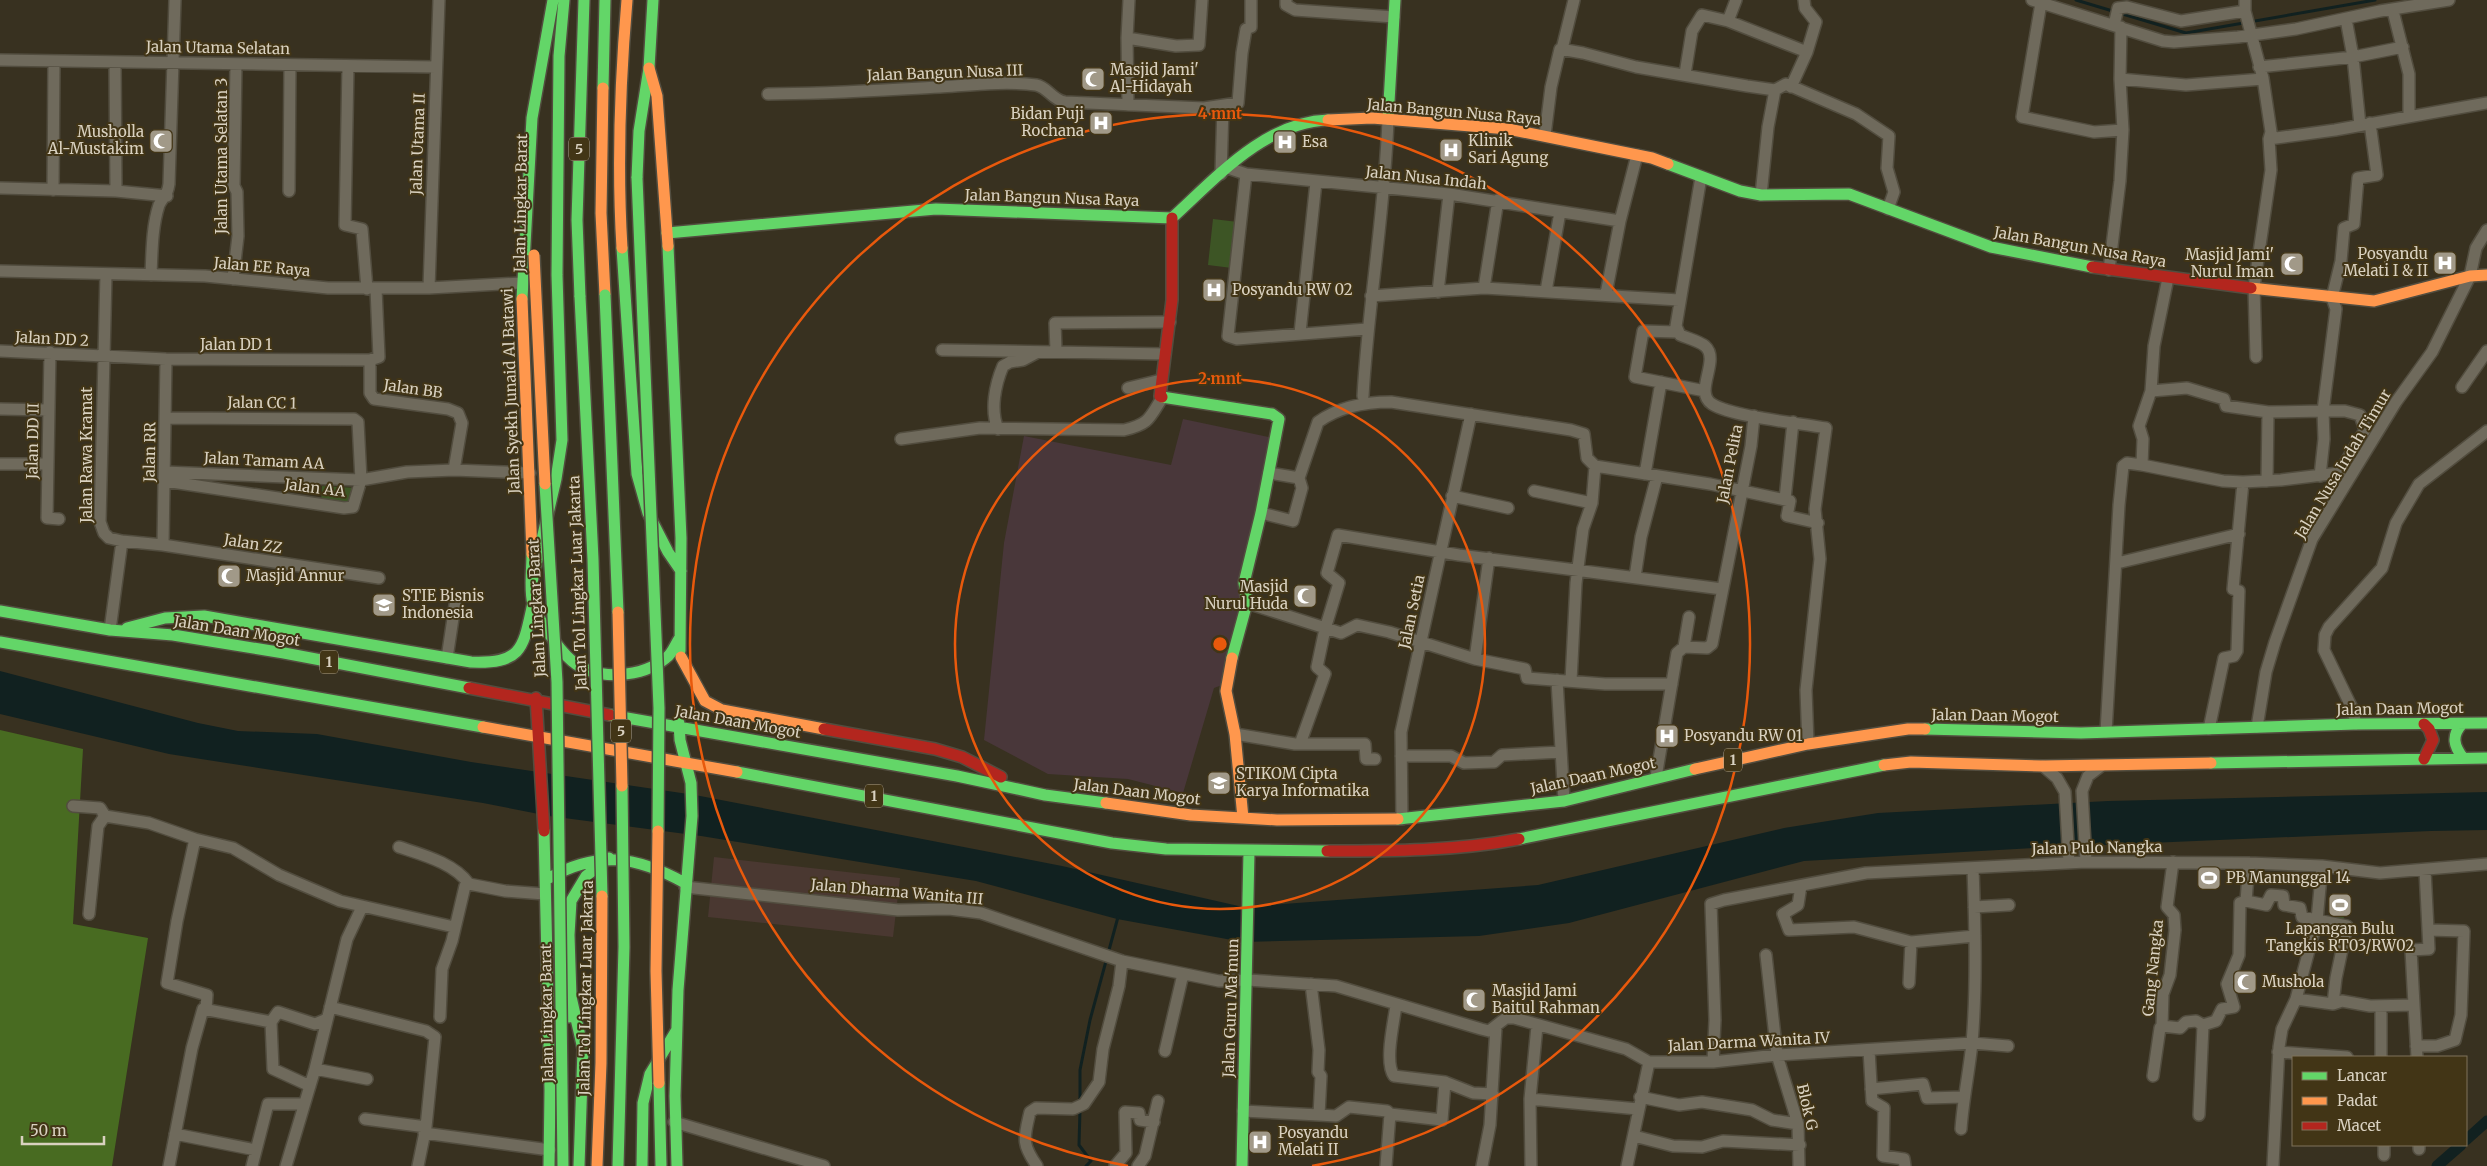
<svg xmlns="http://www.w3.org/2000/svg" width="2487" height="1166" font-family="Merriweather,serif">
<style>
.commercial{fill:#4a3831}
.industrial{fill:#49373a}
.green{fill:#3d5525}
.forest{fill:#486b21}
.water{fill:#112120}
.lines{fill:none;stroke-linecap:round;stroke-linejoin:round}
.stream{stroke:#112120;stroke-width:3}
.canal{stroke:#112120;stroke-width:11}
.street-casing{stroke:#524d3f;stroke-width:14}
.fast-casing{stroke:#524d3f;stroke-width:14}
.slow-casing{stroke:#524d3f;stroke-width:14}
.jam-casing{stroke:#524d3f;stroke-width:14}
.street{stroke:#6f6a5c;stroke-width:11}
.fast{stroke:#63d668;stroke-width:11}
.slow{stroke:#ff974d;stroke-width:11}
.jam{stroke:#b3261e;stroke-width:11}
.fast-bridge-casing{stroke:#524d3f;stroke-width:14;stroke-linecap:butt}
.slow-bridge-casing{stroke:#524d3f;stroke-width:14;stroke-linecap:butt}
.fast-bridge{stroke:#63d668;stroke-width:11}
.slow-bridge{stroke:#ff974d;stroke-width:11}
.ring{fill:none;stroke:#e8590c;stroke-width:2.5}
.labels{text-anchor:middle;stroke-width:4;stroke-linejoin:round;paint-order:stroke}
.shield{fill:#423516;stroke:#aca28d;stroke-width:1}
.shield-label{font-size:14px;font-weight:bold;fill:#d9d1c0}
.street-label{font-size:15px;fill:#d9d1c0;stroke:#423516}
.poi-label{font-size:15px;fill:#d9d1c0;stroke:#423516;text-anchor:start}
.centre{fill:#e8590c;stroke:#423516;stroke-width:2.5}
.ring-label{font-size:15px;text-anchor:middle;font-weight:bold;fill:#e8590c;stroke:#423516;stroke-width:4;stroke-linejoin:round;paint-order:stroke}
</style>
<rect width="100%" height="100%" fill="#383120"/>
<path class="commercial" d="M714,857l186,21 -7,59 -185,-20z"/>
<path class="industrial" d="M1183,419l90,19 -24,155 -27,92 -8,3 -31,105 -55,-14 -80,-5 -64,-34 20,-197 20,-107 147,29z"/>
<path class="green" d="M1213,219l25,3 -6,46 -24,-3z
M322,486l34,2 -1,18 -34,-2z
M2335,896h12l-4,27h-10z"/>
<path class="forest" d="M0,730l83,19 -10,175 75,14 -36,228h-112z"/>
<path class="water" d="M0,671l198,52 40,8 79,3 154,28 224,33 367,71 181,41 295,-22 246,-57 94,-15 230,-12 379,-9v38l-56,1 -397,17 -230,13 -235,62 -90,13 -236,6 -126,-23 -141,-38 -275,-45 -152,-20 -66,-13 -314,-49 -169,-40z"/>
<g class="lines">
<path class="stream" d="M2076,0l110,33 189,-33
M1080,1104v-34l10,-50 28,-103
M1080,1110l-1,35 12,16 -5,5"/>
<path class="canal" d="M2466,1140l21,-19
M2437,1166l24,-21"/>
<g class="street-casing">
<path id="street" d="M1286,0v5l9,5 99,7
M2032,0l131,41 11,1 64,-5 58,-8 84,-18 69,-11
M2245,0v11l18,67 8,54 -2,7 2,31 -17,117 2,70
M2041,3l-19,114 72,15 29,-2
M2393,11l16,63v41
M2346,19l7,38 7,68
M1728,21l79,31
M2114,25l4,-17 9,-1 54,14 64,-10
M1127,38l49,8 23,-1 3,-45
M1562,49l12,-49
M0,60l436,7
M115,62l1,129
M348,66l-3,159 17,4 5,60
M2259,67l94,-10 50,-10
M1685,74l7,-43 10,-16 26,6 8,-21
M2120,79l66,6 77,-6
M1791,87l16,-35 9,-30 -11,-14 -1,-8
M768,94c57,0 115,-4 172,-7 31,-2 66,-6 96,-2 12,2 16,15 29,17l139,6 34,-5 4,-50 4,-24 5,-2v-27
M1128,105l-1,-67 2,-38
M1545,135l6,-48 9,-38 23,4 53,14 111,19 28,4 11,-6 70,30 33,22 -2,32 7,24 -6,17
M2269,139l66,-9 152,-27
M1228,168l18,6 203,20 171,27
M1221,174l2,-68
M1246,174l-18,162 9,3 130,-10
M1701,177l-25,149 4,9c7,3 19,6 25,11 16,14 -12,46 7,58 21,13 87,19 114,24l-11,81 5,50 -14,131 2,54
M0,188l116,3 51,5
M53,190l1,-129
M289,191l1,-126
M1761,195l7,-68 7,-37
M2109,270l11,-89 3,-51 -3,-51 1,-52
M0,271l205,5 123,12h101l92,-5
M106,274l-6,248 4,11 5,5 13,3 41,4 216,33
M151,275c1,-23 1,-49 8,-70 4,-9 8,-7 10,-21l6,-184
M233,279l5,-43 -1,-44 -3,-6 2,-122
M429,288l10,-288
M1484,288l14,-88
M1546,291l14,-79
M1438,292l11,-98
M1606,294l14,-73 17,-66
M1371,296l113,-8 195,12
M1677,332l-34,-1 -8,46 70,14
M1300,333l16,-151
M942,350l223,4
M0,351l166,8 204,1 9,-3 -3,-68
M1056,351l-1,-28 115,-1
M50,352l-3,166 12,1
M370,360v33l4,6 74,10 10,4 4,10 -8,47
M2462,387l25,-36
M1128,388l33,-8
M2151,391l36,-3 37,11 2,7 42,6 -1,69
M1363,396c5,-92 22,-184 25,-277
M0,409l48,1
M2268,412l55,-1 1,28 -4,37
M998,429c-8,-19 -3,-44 5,-63l7,-4 13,-2 15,-8
M901,439l79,-11 144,2c25,-6 25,-11 38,-32
M0,464h47
M2142,465l81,16 20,1 38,-2 58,-7 26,-43 -5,-15 -15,-4h-22l13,-102 -4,-11 9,-37 3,-33 10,-4 4,-46 19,-3 -7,-52
M165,472l196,8 46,-8 47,-2 76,3
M1269,473l30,5
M1645,474l16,-92
M165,481l179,27 9,-1 8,-27 -3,-58 -4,-3 -188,-1
M1534,491l58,12
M1452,496l56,12
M1785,499l8,-77
M1261,513l32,8 9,-33 -3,-10 19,-56c22,-16 47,-20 73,-20l180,28 13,4 3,24 8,8 115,18 80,17 -3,15 31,7
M163,545l3,-186
M2117,563l122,-29
M1635,577l6,-40 16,-61
M1247,603l94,30 16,-8 32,7 86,27 50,10 2,9 78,6h67
M110,630l12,-89
M1684,647l5,-30
M447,658l8,-53
M1475,659l14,-101
M1557,680l7,121
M1571,681l5,-98 7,-54 9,-26 3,-37
M2356,724l-4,-16 -28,-58 1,-15 4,-8 53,-59 14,-45 23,-39 68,-53
M2257,727l9,-55 9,-30 37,-103 84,-137 36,-50 38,-76 6,-28 11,-18
M2209,729l15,-71 10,-2 3,-5 2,-60 -6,-2 10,-107
M2106,732l13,-227 4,-39 4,-3 15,2 1,-26 -4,-13 12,-35 3,-45 14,-68
M1235,734l60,10h70l1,15h9
M1300,744l25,-70 -8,-7 8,-38 14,-46 -12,-10 11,-38 121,20 263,34
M1401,756h50l13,7 30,-1 8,-7 59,-3
M2043,766l14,12 8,14 4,71
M1656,777l21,-124 7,-6 23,1 5,-4 39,-198 3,-30
M73,806l27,2 5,8 44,7 46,16 38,9 46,27 61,26 114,26
M1402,819l-1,-87 70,-318
M195,839l-18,82 -10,62 40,12 -1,14
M399,847c24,8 55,16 70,37
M2086,862l-4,-71 6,-15 13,-10
M2173,862l-6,45 7,8 1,15 -5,45 -7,19 -1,32 18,2 6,-6 10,-1 7,4 13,-4 6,-12 12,-2 -7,-23 12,-29 1,-52 6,-2
M2249,863l-3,38 20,4 5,-10 12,1 1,9 16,3 2,9 45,9 -11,52 -3,26
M1801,886l-3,19 -15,9 6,16 65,-3 57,15 64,-6
M685,887l213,23 51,-1 32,4 141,48 97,20 29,-1 88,6 145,43 8,2 17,-13h8l112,31 23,13h64l64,-7 195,-12 36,3
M1974,907l35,-2
M89,914l9,-88 7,-10
M1766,955l11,100 21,69 1,42
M1909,983l2,-41
M2296,999l37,5 9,-3 28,5 44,-1 -3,-55 18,-1 -4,-79
M2414,1005l3,52
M2381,1006v51
M330,1007l96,24 9,6 -9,90 -8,39
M440,1017l2,-48 10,-28 13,-55 4,-2 36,7 40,3
M271,1022l2,47 37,17
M2416,1046h21l18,-6 6,-25 3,-84 -35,-1
M1869,1050l3,51 12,7 -1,48 21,3 1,7
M1165,1051l18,-77
M2278,1052l69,5
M1713,1062l2,-42 -4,-116 13,-4 142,-27 220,-11 163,1 73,3 58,7 107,-9
M315,1069l52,10
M2153,1076l7,-48 2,-2
M1445,1082l28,11 20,1
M1871,1089l52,-5 4,14 36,-1
M1640,1097l39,8 23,-3 50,8 20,10 26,4
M1530,1099l108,10
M1243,1111l76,4 2,-39 -3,-4 1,-22 -8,-66
M1390,1114l52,6 3,-38 -51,-6c-10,-14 0,-54 2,-71
M1319,1115l17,1 13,-9 38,4 3,3 -4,52
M2199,1115l4,-90
M365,1119l61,8
M674,1122l150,44
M1961,1129c2,-29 8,-57 11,-86 5,-59 3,-117 1,-175
M424,1133l126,17
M175,1134l81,16
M1634,1136l39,10 29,1 21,-6 77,4
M2384,1145v10
M2419,1149v-4
M2273,1165l6,-118 3,-18 14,-30 21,-79 5,-54
M169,1166l23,-118 11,-39 68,13 7,-10 37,12 12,-5
M252,1166l16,-62h36
M286,1166l29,-97 32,-130 15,-32
M1037,1166c-16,-23 -13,-28 -7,-54l6,-4 37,1 11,-5 15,-22 4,-33 16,-63 3,-25
M1115,1166l11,-13 -1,-41 14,1 1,7 14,2
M1138,1166l7,-10 13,-55
M1482,1166l8,-41 6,-98
M1531,1166l-1,-67 7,-73
M1627,1166l22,-104"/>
</g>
<g class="fast-casing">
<path id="fast" d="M603,88l2,-88
M1388,119l7,-119
M1668,164l72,27 21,4 88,-1 142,53 101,20
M637,178l2,-47 10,-63 4,-68
M667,233l269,-24 236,9c44,-40 93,-96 156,-98
M668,246l13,292 -1,113
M622,248l15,226 11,39 20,39 13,19
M580,297l-3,-77 7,-220
M522,299l10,-181 21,-118
M1162,397l110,17 7,5 -18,94 -17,70 3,20 -15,55
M532,554c0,15 -3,36 1,50 5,16 26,46 39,57 25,21 71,16 94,-3 6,-4 9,-13 13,-19
M532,582l24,-103 6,-39 -5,-165 2,-219 5,-56
M0,611l110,19 63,5 111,18 185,35
M127,628l38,-10 39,-2 267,46c52,2 52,-14 62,-59
M0,642l483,85
M610,715l347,61 88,19 61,8
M2462,724c-11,12 -8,22 1,34
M1925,729l156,4 275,-9 131,-1
M2211,763l276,-5
M737,772l375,71 54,6 161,2
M1398,819l166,-18 131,-32
M544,831l6,259 -1,76
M1519,839l365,-74
M549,878c50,-28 87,-22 136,5
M548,992l21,25
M579,1166l4,-117 -12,-52 -2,-62 2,-34 15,-25 23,-18
M642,1166l1,-63 7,-29 26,-43
M677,1166l-2,-70 3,-106 14,-174 -1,-33 -11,-43 -1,-17
M1242,1166l7,-314"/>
</g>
<g class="slow-casing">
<path id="slow" d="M649,68l8,28 11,150
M603,88l-2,125 4,82
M1328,120l44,-2 136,11 144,29 16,6
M622,248c-5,-82 -2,-166 5,-248
M2251,288l123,13 96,-25 17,-1
M522,299l10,255
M681,657l24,44 17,9 102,19
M1232,658l-6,33 9,43 8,84
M483,727l254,45
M1884,765l27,-3 132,4 168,-3
M1695,769l113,-25 100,-15h17
M1106,803l85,12 86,5 121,-1"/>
</g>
<g class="jam-casing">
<path id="jam" d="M2092,267l159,21
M1162,397l-2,-1 12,-96v-82
M469,688l141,27
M536,698l8,133
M2424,724l5,5 4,11 -9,19
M824,729l111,20 27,8 39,20
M1327,851c64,0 129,0 192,-12"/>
</g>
<use href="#street" class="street"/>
<use href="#fast" class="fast"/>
<use href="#slow" class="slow"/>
<use href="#jam" class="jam"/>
<g class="fast-bridge-casing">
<path id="fast-bridge" d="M637,178l22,530 -1,123
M605,295l13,317
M580,297l13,262 9,337
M545,484l12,198 6,484
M659,1083l2,83
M618,1166l6,-219 -2,-161"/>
</g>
<g class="slow-bridge-casing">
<path id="slow-bridge" d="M534,255l11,229
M618,612l4,174
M658,831l-2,140 3,112
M597,1166l4,-103 1,-167"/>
</g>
<use href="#fast-bridge" class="fast-bridge"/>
<use href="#slow-bridge" class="slow-bridge"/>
</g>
<g class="ring">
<circle cx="1220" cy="644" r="265"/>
<path d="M1128 1166A530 530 0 1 1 1312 1166"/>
</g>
<defs>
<g id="mosque-square" transform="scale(1.25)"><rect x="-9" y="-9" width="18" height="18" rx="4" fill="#a19988" stroke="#423516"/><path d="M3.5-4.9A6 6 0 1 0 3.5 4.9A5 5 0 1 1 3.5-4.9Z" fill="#fff"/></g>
<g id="hospital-square" transform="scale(1.25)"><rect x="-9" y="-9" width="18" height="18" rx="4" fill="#a19988" stroke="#423516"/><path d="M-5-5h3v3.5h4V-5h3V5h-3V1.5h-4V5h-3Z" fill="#fff"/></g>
<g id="university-square" transform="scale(1.25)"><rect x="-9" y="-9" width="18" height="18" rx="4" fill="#a19988" stroke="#423516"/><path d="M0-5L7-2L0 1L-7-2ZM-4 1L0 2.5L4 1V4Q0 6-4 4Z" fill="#fff"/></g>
<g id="stadium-square" transform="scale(1.25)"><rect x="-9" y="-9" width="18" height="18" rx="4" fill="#a19988" stroke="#423516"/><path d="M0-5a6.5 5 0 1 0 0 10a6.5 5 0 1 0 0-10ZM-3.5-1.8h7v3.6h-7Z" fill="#fff"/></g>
</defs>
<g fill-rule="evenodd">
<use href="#mosque-square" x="1093" y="79"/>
<use href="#hospital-square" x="1101" y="123"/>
<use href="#mosque-square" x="161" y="141"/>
<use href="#hospital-square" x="1285" y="142"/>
<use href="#hospital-square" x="1451" y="150"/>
<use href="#hospital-square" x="2445" y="263"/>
<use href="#mosque-square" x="2292" y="264"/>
<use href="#hospital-square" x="1214" y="290"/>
<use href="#mosque-square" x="229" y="576"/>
<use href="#mosque-square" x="1305" y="596"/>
<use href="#university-square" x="384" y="605"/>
<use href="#hospital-square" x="1667" y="736"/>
<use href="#university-square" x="1219" y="783"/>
<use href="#stadium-square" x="2209" y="878"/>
<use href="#stadium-square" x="2340" y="905"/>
<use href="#mosque-square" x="2245" y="982"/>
<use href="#mosque-square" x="1474" y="1000"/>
<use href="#hospital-square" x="1260" y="1142"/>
</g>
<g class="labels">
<g class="shield">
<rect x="569" y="137.5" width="20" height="23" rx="4"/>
<rect x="320" y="650.5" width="18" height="23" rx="4"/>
<rect x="611" y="719.5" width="20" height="23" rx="4"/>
<rect x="1724" y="748.5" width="18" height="23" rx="4"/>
<rect x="865" y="784.5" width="18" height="23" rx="4"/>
</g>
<g class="shield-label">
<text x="579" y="154">5</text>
<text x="329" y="667">1</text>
<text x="621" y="736">5</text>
<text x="1733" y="765">1</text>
<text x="874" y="801">1</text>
</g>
<g class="street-label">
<text transform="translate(218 48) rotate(1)" y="5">Jalan Utama Selatan</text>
<text transform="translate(945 73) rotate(-2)" y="5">Jalan Bangun Nusa III</text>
<text transform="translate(1454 112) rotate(5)" y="5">Jalan Bangun Nusa Raya</text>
<text transform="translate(418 144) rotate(-88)" y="5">Jalan Utama II</text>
<text transform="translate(222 156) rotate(-90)" y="5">Jalan Utama Selatan 3</text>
<text transform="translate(1426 178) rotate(6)" y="5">Jalan Nusa Indah</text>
<text transform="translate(1052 198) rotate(2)" y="5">Jalan Bangun Nusa Raya</text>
<text transform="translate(521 203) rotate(-89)" y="5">Jalan Lingkar Barat</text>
<text transform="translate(2080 247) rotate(10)" y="5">Jalan Bangun Nusa Raya</text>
<text transform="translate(262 267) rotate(5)" y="5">Jalan EE Raya</text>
<text transform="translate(52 339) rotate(3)" y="5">Jalan DD 2</text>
<text x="236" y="350">Jalan DD 1</text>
<text transform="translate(413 389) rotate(8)" y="5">Jalan BB</text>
<text transform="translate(511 391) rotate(-92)" y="5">Jalan Syekh Junaid Al Batawi</text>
<text transform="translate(262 403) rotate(1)" y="5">Jalan CC 1</text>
<text transform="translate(33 441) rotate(-89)" y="5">Jalan DD II</text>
<text transform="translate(150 452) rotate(-89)" y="5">Jalan RR</text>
<text transform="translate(87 455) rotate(-90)" y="5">Jalan Rawa Kramat</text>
<text transform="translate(264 461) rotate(3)" y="5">Jalan Tamam AA</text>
<text transform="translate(1730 464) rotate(-79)" y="5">Jalan Pelita</text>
<text transform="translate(2343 464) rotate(-59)" y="5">Jalan Nusa Indah Timur</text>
<text transform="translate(315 488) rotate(7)" y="5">Jalan AA</text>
<text transform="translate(253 544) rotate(9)" y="5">Jalan ZZ</text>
<text transform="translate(578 583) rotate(-92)" y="5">Jalan Tol Lingkar Luar Jakarta</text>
<text transform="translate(537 608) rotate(-93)" y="5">Jalan Lingkar Barat</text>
<text transform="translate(1412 612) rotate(-78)" y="5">Jalan Setia</text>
<text transform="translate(237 631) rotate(9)" y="5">Jalan Daan Mogot</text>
<text transform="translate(2400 709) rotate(-1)" y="5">Jalan Daan Mogot</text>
<text transform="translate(1995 716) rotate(1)" y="5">Jalan Daan Mogot</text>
<text transform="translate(738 722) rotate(10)" y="5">Jalan Daan Mogot</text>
<text transform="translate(1593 776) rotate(-12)" y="5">Jalan Daan Mogot</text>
<text transform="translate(1137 792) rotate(7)" y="5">Jalan Daan Mogot</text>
<text transform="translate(2097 848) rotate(-1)" y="5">Jalan Pulo Nangka</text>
<text transform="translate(897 892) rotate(5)" y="5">Jalan Dharma Wanita III</text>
<text transform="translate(2153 968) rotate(-84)" y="5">Gang Nangka</text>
<text transform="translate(586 988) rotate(-89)" y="5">Jalan Tol Lingkar Luar Jakarta</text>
<text transform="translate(1231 1008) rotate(-88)" y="5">Jalan Guru Ma'mun</text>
<text transform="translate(547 1013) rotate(-91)" y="5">Jalan Lingkar Barat</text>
<text transform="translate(1749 1042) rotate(-3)" y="5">Jalan Darma Wanita IV</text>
<text transform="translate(1807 1107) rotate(77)" y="5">Blok G</text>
</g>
<g class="poi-label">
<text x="1110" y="75">Masjid Jami'<tspan x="1110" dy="17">Al-Hidayah</tspan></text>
<text x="1084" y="119" text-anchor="end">Bidan Puji<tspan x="1084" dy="17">Rochana</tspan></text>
<text x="144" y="137" text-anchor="end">Musholla<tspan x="144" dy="17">Al-Mustakim</tspan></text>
<text x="1468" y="146">Klinik<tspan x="1468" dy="17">Sari Agung</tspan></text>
<text x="1302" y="147">Esa</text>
<text x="2428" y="259" text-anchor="end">Posyandu<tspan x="2428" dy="17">Melati I &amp; II</tspan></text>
<text x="2274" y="260" text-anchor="end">Masjid Jami'<tspan x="2274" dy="17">Nurul Iman</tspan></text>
<text x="1232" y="295">Posyandu RW 02</text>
<text x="246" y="581">Masjid Annur</text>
<text x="1288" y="592" text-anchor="end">Masjid<tspan x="1288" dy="17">Nurul Huda</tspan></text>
<text x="402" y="601">STIE Bisnis<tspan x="402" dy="17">Indonesia</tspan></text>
<text x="1684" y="741">Posyandu RW 01</text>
<text x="1236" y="779">STIKOM Cipta<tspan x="1236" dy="17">Karya Informatika</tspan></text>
<text x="2226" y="883">PB Manunggal 14</text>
<text x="2340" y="934" text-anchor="middle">Lapangan Bulu<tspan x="2340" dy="17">Tangkis RT03/RW02</tspan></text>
<text x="2262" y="987">Mushola</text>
<text x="1492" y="996">Masjid Jami<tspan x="1492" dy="17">Baitul Rahman</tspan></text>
<text x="1278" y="1138">Posyandu<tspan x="1278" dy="17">Melati II</tspan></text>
</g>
</g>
<circle cx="1220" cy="644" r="8" class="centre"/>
<g class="ring-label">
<text x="1220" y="119">4 mnt</text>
<text x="1220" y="384">2 mnt</text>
</g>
<rect x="2292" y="1056" width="175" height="90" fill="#423516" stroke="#7e735a"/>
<rect x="2302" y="1072" width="25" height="8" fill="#63d668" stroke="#7e735a"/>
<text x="2337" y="1081" font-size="15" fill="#d9d1c0">Lancar</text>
<rect x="2302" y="1097" width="25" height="8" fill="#ff974d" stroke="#7e735a"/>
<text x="2337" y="1106" font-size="15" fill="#d9d1c0">Padat</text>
<rect x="2302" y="1122" width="25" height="8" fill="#b3261e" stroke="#7e735a"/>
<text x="2337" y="1131" font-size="15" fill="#d9d1c0">Macet</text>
<path d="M22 1136v8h82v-8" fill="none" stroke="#d9d1c0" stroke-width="2.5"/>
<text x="30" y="1136" font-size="15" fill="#d9d1c0" stroke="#423516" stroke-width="4" paint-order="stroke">50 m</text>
</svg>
